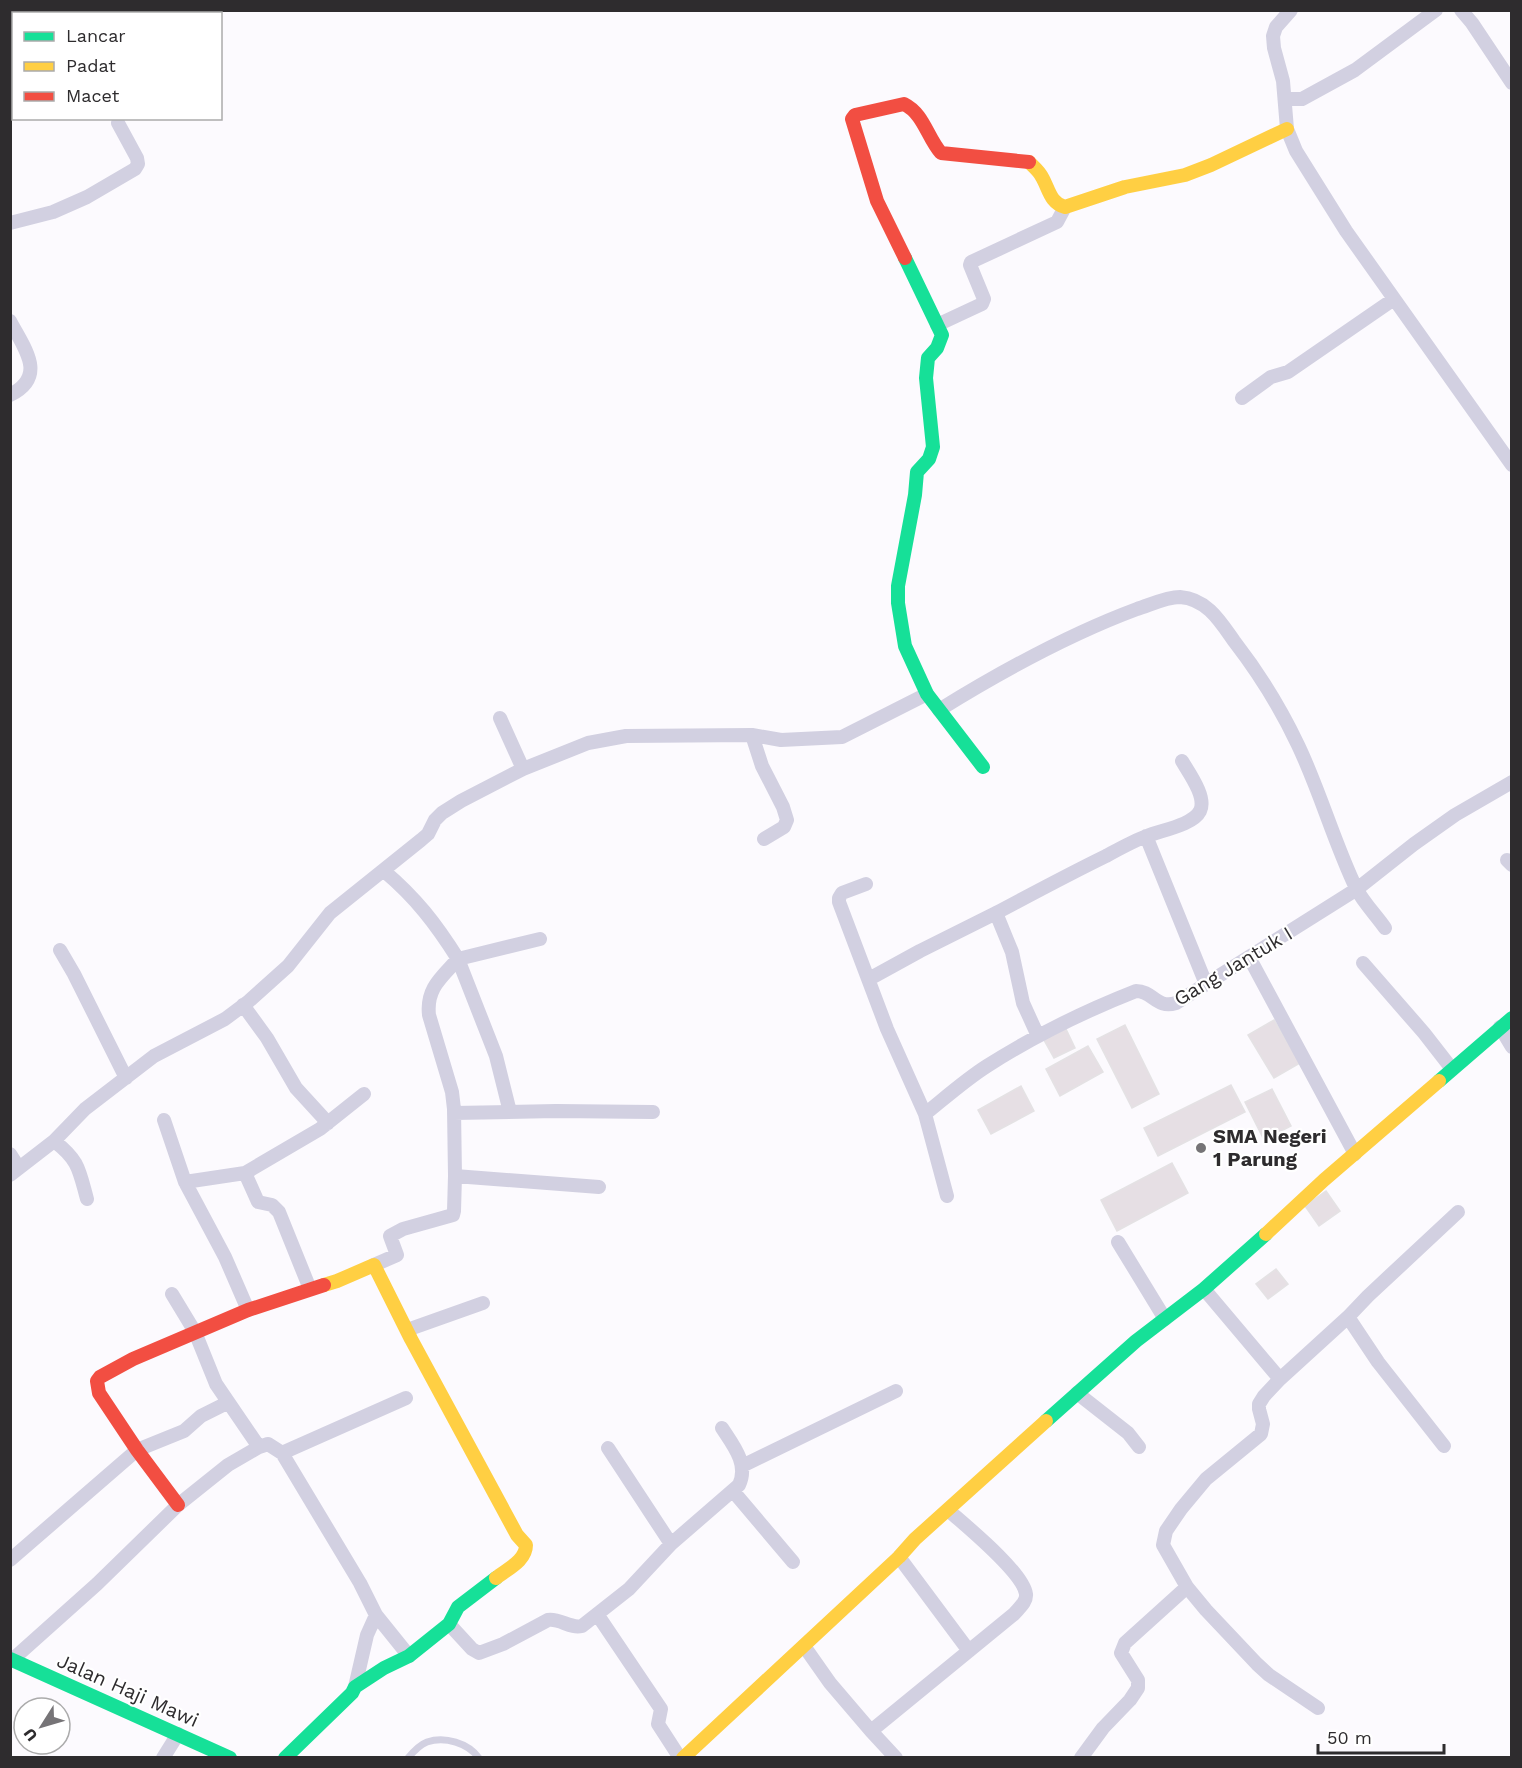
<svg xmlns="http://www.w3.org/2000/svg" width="1522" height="1768" font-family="'Work Sans',sans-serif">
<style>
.building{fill:#e6dfe4;stroke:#e4e2e4;stroke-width:1.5}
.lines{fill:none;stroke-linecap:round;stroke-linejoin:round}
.lane{stroke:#d2d0e1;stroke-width:7}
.street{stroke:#d2d0e1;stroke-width:14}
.fast{stroke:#16e098;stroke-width:14}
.slow{stroke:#ffcf43;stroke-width:14}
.jam{stroke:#f24e42;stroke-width:14}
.poi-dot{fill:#767477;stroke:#fff;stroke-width:2}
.labels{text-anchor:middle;stroke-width:4.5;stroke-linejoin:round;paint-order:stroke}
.street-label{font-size:20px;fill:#2e2c2e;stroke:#fff}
.poi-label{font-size:20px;font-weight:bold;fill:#2e2c2e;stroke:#fff;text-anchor:start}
</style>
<rect width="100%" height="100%" fill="#fcfafe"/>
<path class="building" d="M1274,1020l26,43 -26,15 -26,-43z
M1125,1025l34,69 -27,14 -35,-69z
M1066,1029l9,19 -21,10 -10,-18z
M1088,1046l15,26 -43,24 -14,-27z
M1231,1085l14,27 -87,44 -14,-28z
M1021,1086l13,25 -43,23 -13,-24z
M1272,1089l19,37 -27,14 -19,-38z
M1172,1163l16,30 -71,38 -16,-31z
M1326,1191l14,20 -21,15 -14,-20z
M1276,1269l12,15 -20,15 -12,-15z"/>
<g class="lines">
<path class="lane" d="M408,1758c5,-6 11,-13 19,-16 18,-6 41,1 52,16"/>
<path class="street" d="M1291,10l-15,17 -3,9 1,12 9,33 4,48 9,22 50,80 166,234
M1461,10l11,13 40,60
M1286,99h16l53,-29 81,-60
M10,223l43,-11 34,-15 48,-28 3,-5 -1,-6 -19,-35
M10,321c14,27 38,55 0,74
M937,325l45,-21 2,-5 -14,-34 1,-3 86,-40 8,-15
M1242,398l29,-21 17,-5 106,-73
M939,710c63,-39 128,-75 198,-101 13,-4 29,-12 43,-12 27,2 40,24 54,44 24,31 47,68 64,104 22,46 36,97 58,143 7,14 20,27 29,40
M500,718l23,51
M752,735l10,31 21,41 4,13 -3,7 -20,12
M1146,836l60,148
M1507,860l5,5
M384,871c32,27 52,53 74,88 -16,18 -32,29 -29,56l23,77 2,17 1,67 144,11
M866,884l-24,9 -3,5v4l48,127 38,85
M996,913c36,-19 73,-39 110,-57 13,-7 27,-15 41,-20 15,-6 46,-11 53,-25 7,-14 -11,-38 -18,-50
M60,950l14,24 52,104
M1249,957l106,197
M1363,963l61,70 28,36
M869,979l51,-28 76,-38 16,39 11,51 15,33
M243,1005l24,33 29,50 32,35
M1500,1027l12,20
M510,1112l-14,-56 -38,-97 82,-20
M454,1113l102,-2 97,1
M164,1120l21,62 40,75 23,53
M54,1141c25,19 25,29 33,58
M10,1154l9,14
M245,1173l13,29 14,3 7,7 31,77
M10,1175l44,-34 31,-32 69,-53 71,-37 24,-18 39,-35 42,-53 91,-73 7,-6 7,-14 7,-7 19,-12 62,-32 65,-26 38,-7 126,-1 29,5 61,-3 85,-43
M185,1182l60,-9 75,-44 44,-35
M947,1196l-22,-82c20,-16 40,-34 62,-48 47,-30 98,-55 149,-75 17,0 20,18 40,12l181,-114 57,-45 41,-29 57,-33
M1118,1242l47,77
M374,1265l23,-10 -7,-19 13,-7 50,-14 1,-4 1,-35
M1204,1289l76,90
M172,1294l23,38 21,52 43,63
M1348,1317l30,45 66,84
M407,1330l76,-27
M1077,1393l51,40 11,14
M608,1448l63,96
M282,1453l124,-55
M742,1466l154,-75
M733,1491l60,71
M899,1557l70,94
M10,1560l127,-110 47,-19 17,-15 26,-13
M1187,1587l-24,-42 3,-14 15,-22 25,-30 55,-45 2,-10 -4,-15v-5l5,-8 16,-17 68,-62 20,-21 90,-84
M597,1614l64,95 -3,15 22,34
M449,1624l23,25 7,4 24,-9 45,-24c12,-2 22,9 34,6l47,-37 42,-45 68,-59c10,-21 -6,-40 -17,-57
M804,1646l26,37 41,48 143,-117c5,-6 13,-12 12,-20 -3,-22 -61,-69 -78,-84
M12,1660l85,-76 81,-79 50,-40 31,-18 9,-3 14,9 78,130 16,32 33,41
M355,1687l12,-52 9,-20
M871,1731l25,27
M163,1758l15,-24
M1081,1758l22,-30 27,-28 8,-12v-8l-17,-27 4,-10 62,-56 19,23 51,54 12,11 49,33"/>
<path class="fast" d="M905,258l37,77 -5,13 -9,10 -2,20 7,69 -4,12 -12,13 -2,23 -17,91v17l7,43 22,48 56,73
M1439,1081l73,-63
M1046,1421l90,-80 68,-52 62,-55
M10,1659l220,99
M285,1758l67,-65 3,-6 29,-19 25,-12 40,-32 9,-17 38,-29"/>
<path class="slow" d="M1029,162c5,5 10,9 13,15 7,12 8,26 23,30l60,-20 60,-12 26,-10 76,-36
M1266,1234l58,-54 115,-99
M324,1285l13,-4 37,-16 37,74 106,196 9,10c0,16 -19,24 -30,33
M683,1758l216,-201 16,-18 131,-118"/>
<path class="jam" d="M905,258l-28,-57 -25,-82 3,-4 49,-11c20,10 23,33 37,49l88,9
M178,1505l-41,-55 -38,-57 -2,-12 3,-4 33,-18 115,-49 76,-25"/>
</g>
<circle class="poi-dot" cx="1201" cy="1148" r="6"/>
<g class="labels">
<g class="street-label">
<text transform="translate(1233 966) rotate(-31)" y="7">Gang Jantuk I</text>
<text transform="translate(128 1690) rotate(24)" y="7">Jalan Haji Mawi</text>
</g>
<g class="poi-label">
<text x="1213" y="1143">SMA Negeri<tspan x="1213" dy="23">1 Parung</tspan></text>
</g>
</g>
<rect width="1522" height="1768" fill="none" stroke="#2e2c2e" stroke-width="24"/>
<rect x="12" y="12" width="210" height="108" fill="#ffffff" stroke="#ababab" stroke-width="1.5"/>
<rect x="24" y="32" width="30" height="9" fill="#16e098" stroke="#ababab" stroke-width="1.5"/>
<text x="66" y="42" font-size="18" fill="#2e2c2e">Lancar</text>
<rect x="24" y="62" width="30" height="9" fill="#ffcf43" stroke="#ababab" stroke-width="1.5"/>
<text x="66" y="72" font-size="18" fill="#2e2c2e">Padat</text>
<rect x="24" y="92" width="30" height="9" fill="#f24e42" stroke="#ababab" stroke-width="1.5"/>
<text x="66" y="102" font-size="18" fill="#2e2c2e">Macet</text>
<g transform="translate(42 1726) rotate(233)"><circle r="28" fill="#ffffff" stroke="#ababab" stroke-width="1.5"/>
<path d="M0-4.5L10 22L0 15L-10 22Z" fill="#767477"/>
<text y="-9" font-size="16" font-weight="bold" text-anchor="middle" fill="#2e2c2e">U</text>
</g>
<path d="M1318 1744v9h126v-9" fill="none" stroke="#2e2c2e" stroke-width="3"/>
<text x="1327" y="1744" font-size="18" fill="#2e2c2e" stroke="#ffffff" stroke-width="4.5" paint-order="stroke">50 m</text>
</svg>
